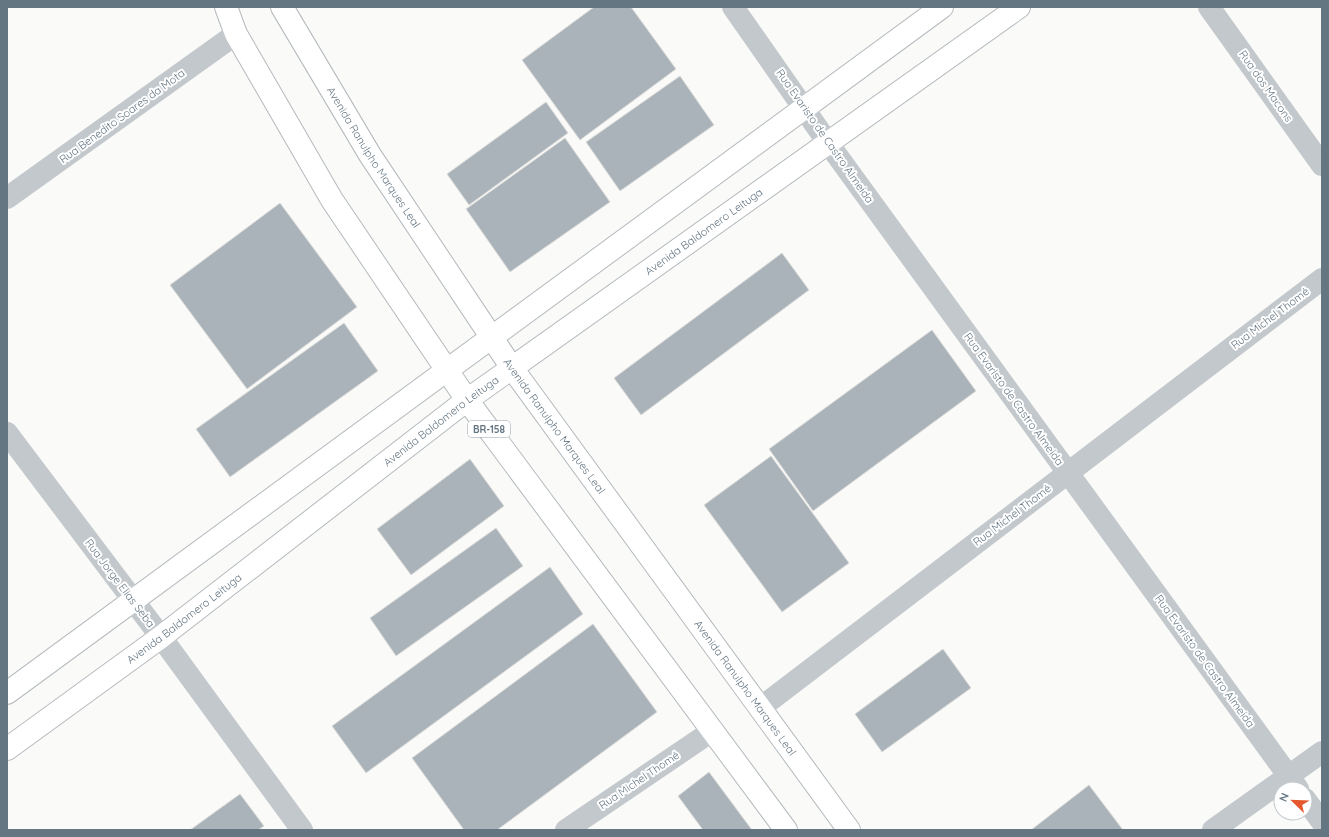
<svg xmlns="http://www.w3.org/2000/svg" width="1329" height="837" viewBox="0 0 1329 837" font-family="Quicksand,sans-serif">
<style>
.building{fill:#aab3b9;stroke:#dcdcda}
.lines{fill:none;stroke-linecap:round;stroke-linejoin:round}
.major-casing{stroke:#b5babe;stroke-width:24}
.highway-casing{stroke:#b4b9bd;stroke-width:24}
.minor{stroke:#c3c8cc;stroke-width:22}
.major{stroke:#fff;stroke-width:22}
.highway{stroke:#fff;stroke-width:22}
.labels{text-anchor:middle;stroke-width:4;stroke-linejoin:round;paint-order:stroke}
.shield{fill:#fff;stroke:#939fa8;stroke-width:1}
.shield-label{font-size:10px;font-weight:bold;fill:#657683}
.street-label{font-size:11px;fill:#657683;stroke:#fff}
</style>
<rect width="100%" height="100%" fill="#fafaf8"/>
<path class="building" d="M594 7H631L676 69 580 140 522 60Z
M680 76 714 125 620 191 586 142Z
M546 102 568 133 469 205 447 174Z
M565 138 610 202 510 272 466 209Z
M280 203 357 307 247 389 170 285Z
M782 253 809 290 641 415 614 378Z
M344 323 378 371 230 477 196 429Z
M932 330 976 391 813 511 769 449Z
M771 456 849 563 782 612 704 505Z
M470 459 504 506 411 575 377 529Z
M496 528 523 566 396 656 370 618Z
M550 567 583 614 366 773 332 726Z
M593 624 657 712 497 830H464L412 758Z
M943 649 971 688 882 752 855 714Z
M709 772 752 830H703L678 796Z
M1089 785 1123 830H1031Z
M240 794 264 826 258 830H190Z"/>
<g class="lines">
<g class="major-casing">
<g id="major">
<path d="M7 693 942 7"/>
<path id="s1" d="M7 749 161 637 467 400 1019 7"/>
</g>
</g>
<g class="highway-casing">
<g id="highway">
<path d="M226 7 236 34 332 200 467 400 786 830"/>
<path id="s2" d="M282 7 370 155 512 368 849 830"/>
</g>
</g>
<path class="minor" d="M733 7 828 143 1298 789
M1209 7 1322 165
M7 198 236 34
M7 433 161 637 302 830
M760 708 1322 279
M1305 799 1322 822
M566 830 712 731
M1213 830 1322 752"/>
<use href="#major" class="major"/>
<use href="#highway" class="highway"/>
</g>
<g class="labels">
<rect class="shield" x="468" y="421" width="42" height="16" rx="3"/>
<g class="shield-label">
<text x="489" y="433">BR-158</text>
</g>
<g class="street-label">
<text transform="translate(1266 86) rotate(55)" y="4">Rua dos Macons</text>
<text transform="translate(122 116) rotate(-36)" y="4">Rua Benedito Soares da Mota</text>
<text transform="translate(825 136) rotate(55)" y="4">Rua Evaristo de Castro Almeida</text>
<text dy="4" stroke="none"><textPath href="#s2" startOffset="176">Avenida Ranulpho Marques Leal</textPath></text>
<text dy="4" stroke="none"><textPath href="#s1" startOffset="868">Avenida Baldomero Leituga</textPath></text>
<text transform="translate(1270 318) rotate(-37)" y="4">Rua Michel Thomé</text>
<text transform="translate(1014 399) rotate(54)" y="4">Rua Evaristo de Castro Almeida</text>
<text dy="4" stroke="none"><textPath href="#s1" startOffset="544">Avenida Baldomero Leituga</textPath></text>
<text dy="4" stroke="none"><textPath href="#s2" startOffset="500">Avenida Ranulpho Marques Leal</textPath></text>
<text transform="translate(1012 515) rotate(-37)" y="4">Rua Michel Thomé</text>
<text transform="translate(120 583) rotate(53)" y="4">Rua Jorge Elias Seba</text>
<text dy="4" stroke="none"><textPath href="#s1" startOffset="220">Avenida Baldomero Leituga</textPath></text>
<text transform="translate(1205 661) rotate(54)" y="4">Rua Evaristo de Castro Almeida</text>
<text dy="4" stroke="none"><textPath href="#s2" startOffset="824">Avenida Ranulpho Marques Leal</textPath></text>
<text transform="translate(639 780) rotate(-34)" y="4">Rua Michel Thomé</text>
</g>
</g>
<rect width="1329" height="837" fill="none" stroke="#657683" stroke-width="16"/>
<g transform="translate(1293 801) rotate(293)"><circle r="19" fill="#ffffff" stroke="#c1c8cd"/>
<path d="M0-3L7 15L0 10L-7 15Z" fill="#e4572e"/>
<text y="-6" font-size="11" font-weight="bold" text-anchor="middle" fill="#657683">N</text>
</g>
</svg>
